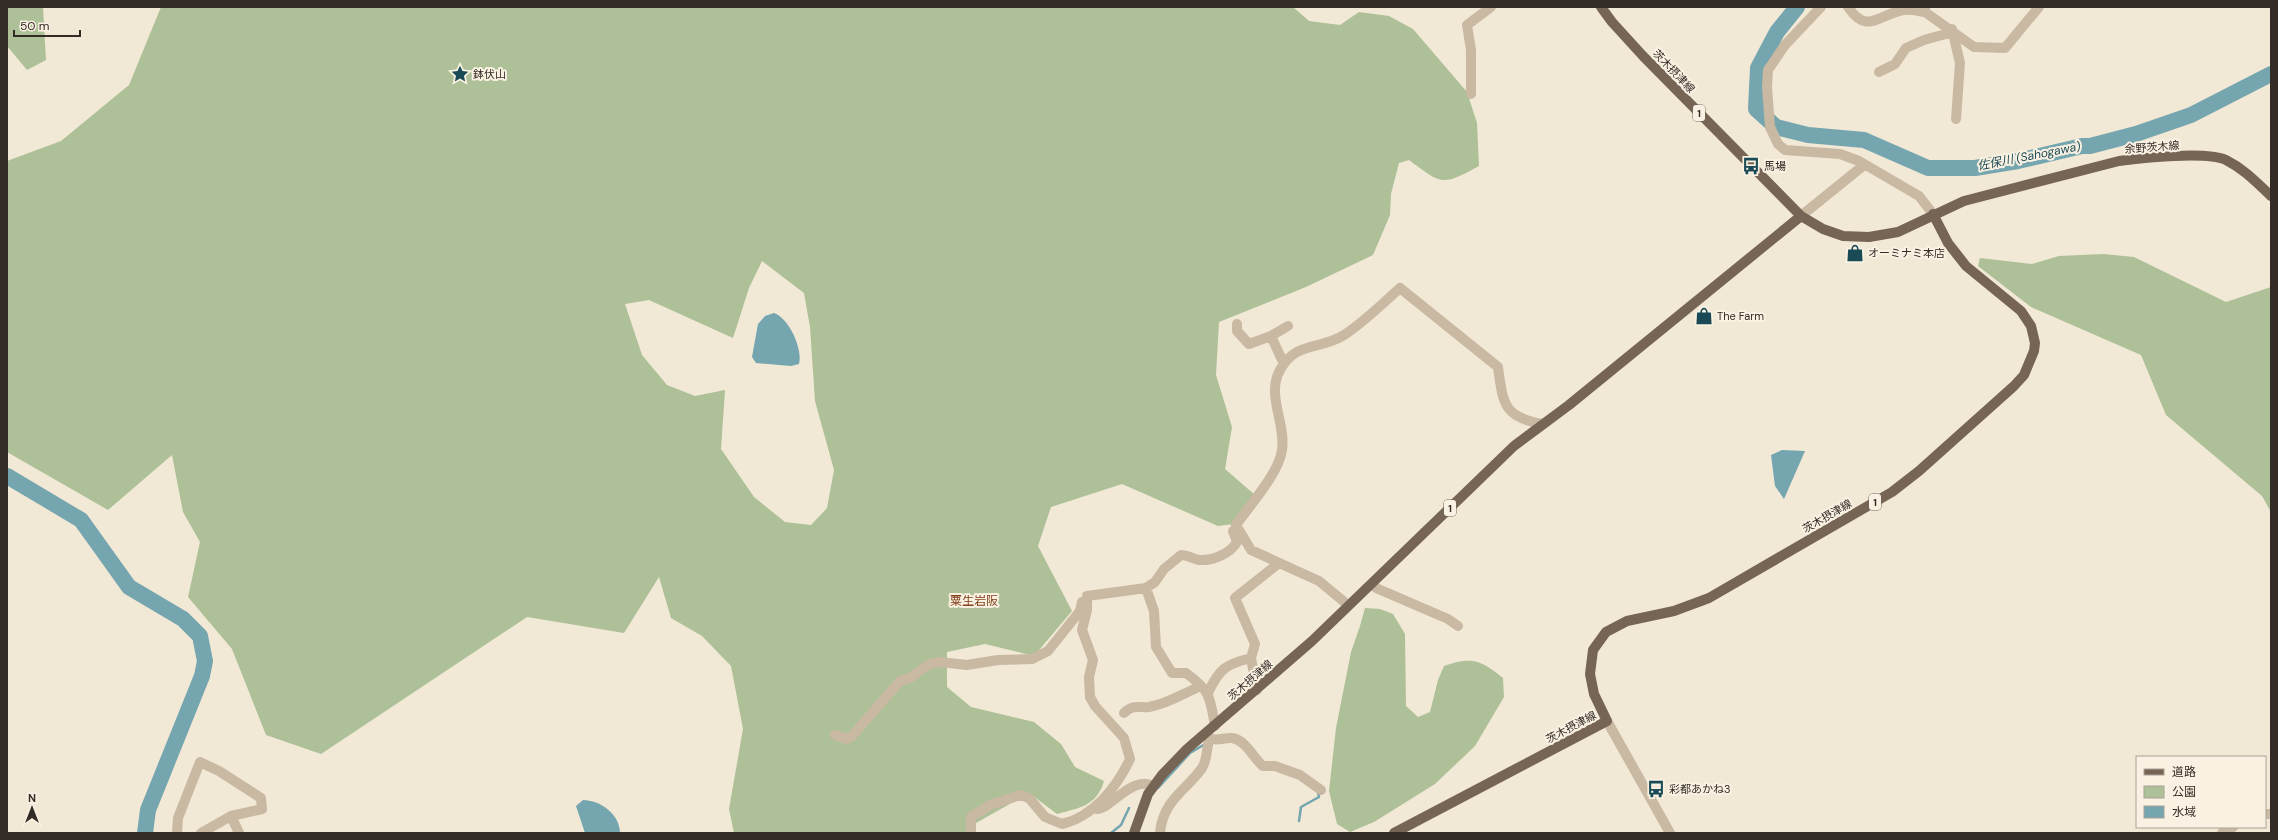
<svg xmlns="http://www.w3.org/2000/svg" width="2278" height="840" viewBox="0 0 2278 840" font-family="'DM Sans','Noto Sans JP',sans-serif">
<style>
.green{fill:#adc097;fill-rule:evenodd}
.water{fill:#75a5ae}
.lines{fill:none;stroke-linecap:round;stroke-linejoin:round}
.stream{stroke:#75a5ae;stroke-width:2.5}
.river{stroke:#75a5ae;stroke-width:16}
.minor{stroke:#c9b9a3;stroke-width:10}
.major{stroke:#766455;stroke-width:10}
.labels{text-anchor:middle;stroke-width:4;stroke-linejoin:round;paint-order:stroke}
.shield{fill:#f9f1e2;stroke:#6e665e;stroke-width:1}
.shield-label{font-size:10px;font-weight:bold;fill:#332b25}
.street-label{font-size:11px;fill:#332b25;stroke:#f9f1e2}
.poi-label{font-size:11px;fill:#332b25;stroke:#f9f1e2;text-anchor:start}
.water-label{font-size:12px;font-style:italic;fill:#1a4a55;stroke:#f9f1e2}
.neighbourhood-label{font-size:12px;fill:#84421d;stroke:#f9f1e2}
</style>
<rect width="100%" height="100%" fill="#f1e8d6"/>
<path class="green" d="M7 7H43L46 60 27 70 7 46Z
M161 7H1293L1309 21 1340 25 1359 12 1389 16 1413 29 1467 92 1477 123 1479 166C1441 187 1442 184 1409 160L1399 163 1391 194 1390 215 1373 255 1306 287 1219 322 1216 375 1232 427 1225 469 1255 495 1234 524 1218 526 1122 484 1051 507 1038 546 1072 611 1034 656 985 644 947 652V687L971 707 1034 722 1061 744 1075 767 1104 781C1097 806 1079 808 1057 814L1029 793 969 827 975 833H734L729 809 743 729 731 666 702 636 671 618 659 577 624 633 527 617 321 754 266 735 232 649 188 597 200 542 183 512 172 455 108 510 7 452V161L61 141 129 85ZM762 261 804 293 810 327 815 401 834 470 827 508 811 525 785 522 754 497 721 449 725 390 695 396 667 385 642 355 625 304 649 300 733 338 749 288Z
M2103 254 2134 257 2226 302 2271 287V512L2262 496 2166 415 2141 355 2031 307 1978 266 1980 258 2032 264 2059 256Z
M1365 608 1380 609 1393 614 1405 634 1406 706 1418 717 1430 712 1438 680 1444 666C1472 656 1481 660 1503 678L1504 697 1475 746 1435 784 1374 822 1350 832 1337 824 1329 791 1336 728 1351 652 1360 626Z"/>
<path class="water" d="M774 313C789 318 803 349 799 364L791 366 756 363 752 357 758 324 765 316Z
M1782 450 1805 451 1784 499 1775 486 1771 455Z
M583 800C600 800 620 814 620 833H585L576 806Z"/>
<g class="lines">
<path class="stream" d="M1158 788 1190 753 1205 744
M1299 821 1301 807 1319 797 1318 792
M1111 833 1121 825 1129 808"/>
<path class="river" d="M1797 7 1777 32 1758 68 1756 109 1776 127 1808 135 1864 140 1928 168H1975L2018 161 2082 146H2090L2136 134 2191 115 2271 74
M7 476 81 520 129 587 183 619 200 636 205 661 202 676 148 810 145 833"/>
<path class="minor" d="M1821 7 1785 45 1768 70 1767 87 1770 127 1778 144 1785 150 1840 154 1859 161 1919 196 1933 214
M1848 7C1867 35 1878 15 1903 10 1910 9 1918 11 1925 12
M1925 7V12L1974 47 2005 48 2039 7
M1952 29 1960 63 1956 119
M1879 72 1895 64 1906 48 1924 40 1953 32
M1471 94V50L1467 25 1491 7
M1801 216 1864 165
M1237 324V331L1249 344 1271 336 1288 326
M1271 336 1284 364
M1373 583 1376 588 1448 619 1458 626
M1146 588 1154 611 1156 647 1172 673H1186C1211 691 1210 698 1215 726
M1348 605 1319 581 1251 550 1236 525C1250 505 1279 473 1282 450 1286 423 1266 395 1280 370 1295 341 1321 350 1344 335 1364 322 1382 304 1400 288L1498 367C1503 403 1503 417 1542 424
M1257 690 1251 658 1255 644 1235 598 1279 563
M1208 693C1219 669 1226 664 1251 658
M1124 713C1133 704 1138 708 1149 707 1168 704 1184 693 1201 686
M1607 721 1670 833
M835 735 846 739 852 736 900 681 910 678 929 664 940 662 967 665 998 660 1032 659 1048 651 1080 611 1082 602
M1210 738C1216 742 1225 737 1232 738 1246 740 1253 758 1263 766H1275L1300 775 1321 790
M1097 809C1112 808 1132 775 1153 786
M2265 814H2271
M231 816 239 833
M177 833 178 818 200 762 219 771 261 798 262 809 231 816 201 833
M971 833V817L990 805 1020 795 1029 798 1045 817 1062 824C1093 817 1117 787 1130 759L1124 738 1095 706 1090 697 1089 677 1093 660 1082 630 1087 610V596L1146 588 1155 582 1164 569 1181 555C1188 555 1192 559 1199 560 1212 561 1230 554 1237 542L1233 531
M1160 833C1163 800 1185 792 1202 768 1208 759 1206 747 1210 738L1207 735
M2222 833 2233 827"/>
<path class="major" d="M1601 7 1612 22 1643 56 1801 216 1823 229 1843 236 1869 237 1898 232 1964 201 2119 161C2142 158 2206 151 2226 160 2244 169 2257 183 2271 196
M1134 833 1148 794 1162 775 1187 749 1312 641 1514 446 1569 405 1801 216
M1394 833 1607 721 1594 694 1590 674 1593 650 1606 632 1627 621 1674 611 1709 598 1892 492 1919 471 2014 386 2024 375 2034 351 2035 343 2031 326 2021 311 1966 266 1948 243 1933 214"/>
</g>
<defs>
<g id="sight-bare" transform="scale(1.38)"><path d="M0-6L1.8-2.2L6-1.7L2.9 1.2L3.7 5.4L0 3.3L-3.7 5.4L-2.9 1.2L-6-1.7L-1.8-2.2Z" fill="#1a4a55" stroke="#f9f1e2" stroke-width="2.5" paint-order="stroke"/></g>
<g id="bus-bare" transform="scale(1.38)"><path d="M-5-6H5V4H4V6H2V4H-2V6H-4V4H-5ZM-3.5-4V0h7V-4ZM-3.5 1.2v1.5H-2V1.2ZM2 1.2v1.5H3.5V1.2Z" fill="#1a4a55" stroke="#f9f1e2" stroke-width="2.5" paint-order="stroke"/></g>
<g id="shop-bare" transform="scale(1.38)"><path d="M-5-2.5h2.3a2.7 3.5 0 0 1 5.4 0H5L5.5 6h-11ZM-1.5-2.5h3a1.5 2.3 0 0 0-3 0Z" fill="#1a4a55" stroke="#f9f1e2" stroke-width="2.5" paint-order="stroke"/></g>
</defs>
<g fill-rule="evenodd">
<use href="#sight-bare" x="460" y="74"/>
<use href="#bus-bare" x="1751" y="166"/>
<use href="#shop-bare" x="1855" y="253"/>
<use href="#shop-bare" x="1704" y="316"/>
<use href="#bus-bare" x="1656" y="789"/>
</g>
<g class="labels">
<g class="shield">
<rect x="1693" y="105" width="12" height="16" rx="3"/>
<rect x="1869" y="494" width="12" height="16" rx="3"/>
<rect x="1444" y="500" width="12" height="16" rx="3"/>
</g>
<g class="shield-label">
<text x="1699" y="117">1</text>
<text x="1875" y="506">1</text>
<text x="1450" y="512">1</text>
</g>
<g class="street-label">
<text transform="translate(1674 71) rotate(46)" y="4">茨木摂津線</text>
<text transform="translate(2152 147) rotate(-4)" y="4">余野茨木線</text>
<text transform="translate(1827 516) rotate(-30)" y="4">茨木摂津線</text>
<text transform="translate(1250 680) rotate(-41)" y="4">茨木摂津線</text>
<text transform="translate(1571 727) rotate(-28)" y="4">茨木摂津線</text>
</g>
<g class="poi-label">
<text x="473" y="78">鉢伏山</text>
<text x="1764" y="170">馬場</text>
<text x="1868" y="257">オーミナミ本店</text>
<text x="1717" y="320">The Farm</text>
<text x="1669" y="793">彩都あかね3</text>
</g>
<g class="water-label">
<text transform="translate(2029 156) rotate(-11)" y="4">佐保川 (Sahogawa)</text>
</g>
<g class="neighbourhood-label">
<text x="974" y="605">粟生岩阪</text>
</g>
</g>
<rect width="2278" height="840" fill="none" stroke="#332b25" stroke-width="16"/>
<rect x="2136" y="756" width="130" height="72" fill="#f9f1e2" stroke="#aaa296"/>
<rect x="2144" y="769" width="20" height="6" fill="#766455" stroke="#aaa296"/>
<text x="2172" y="776" font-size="12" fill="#332b25">道路</text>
<rect x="2144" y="786" width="20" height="12" fill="#adc097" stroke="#aaa296"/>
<text x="2172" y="796" font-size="12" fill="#332b25">公園</text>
<rect x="2144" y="806" width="20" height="12" fill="#75a5ae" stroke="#aaa296"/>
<text x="2172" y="816" font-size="12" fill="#332b25">水域</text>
<g transform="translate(32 808)" stroke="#f9f1e2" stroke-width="3" paint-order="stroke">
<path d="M0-3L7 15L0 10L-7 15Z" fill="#332b25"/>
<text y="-6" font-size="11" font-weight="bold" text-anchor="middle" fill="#332b25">N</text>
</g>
<path d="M14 30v6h66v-6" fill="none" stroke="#332b25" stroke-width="2"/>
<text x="20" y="30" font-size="12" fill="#332b25" stroke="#f9f1e2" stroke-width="3" paint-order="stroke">50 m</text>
</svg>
